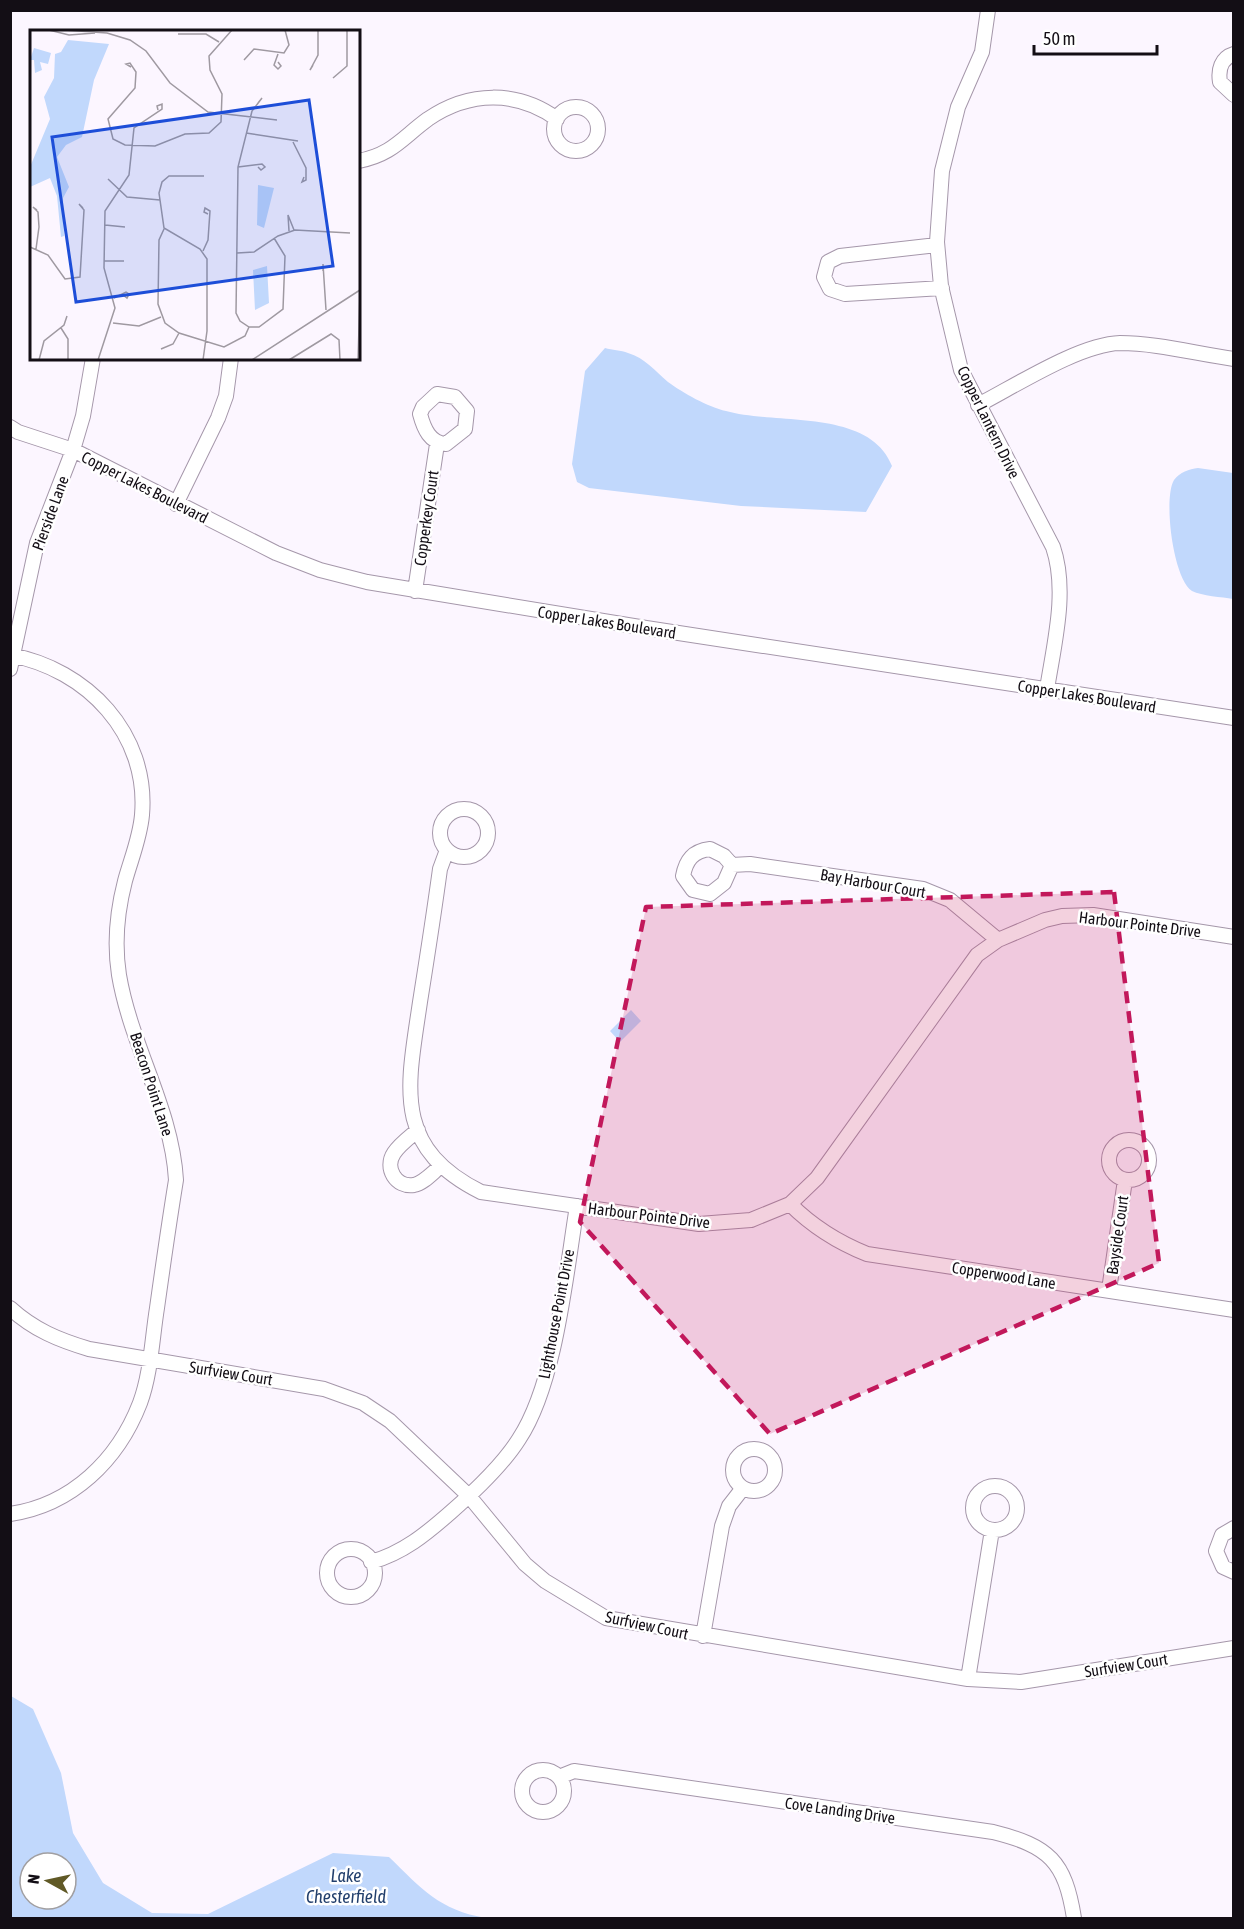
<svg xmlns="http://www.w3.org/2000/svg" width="1244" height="1929" viewBox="0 0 1244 1929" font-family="'Asap Condensed',sans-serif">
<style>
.water{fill:#c1d8fc;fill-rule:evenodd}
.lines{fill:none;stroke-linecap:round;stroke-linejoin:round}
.minor-casing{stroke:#a597aa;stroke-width:16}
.minor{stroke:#fff;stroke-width:14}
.marked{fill:#c2185b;fill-opacity:0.2;stroke:#c2185b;stroke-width:4.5;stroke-dasharray:12 8;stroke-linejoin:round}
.labels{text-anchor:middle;stroke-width:5;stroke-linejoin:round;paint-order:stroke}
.street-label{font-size:16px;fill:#130e15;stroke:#fff}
.water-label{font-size:18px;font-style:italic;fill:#223f6c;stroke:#fff}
.inset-road{fill:none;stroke:#9f99a1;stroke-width:1.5}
.view{fill:#1d4ed8;fill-opacity:0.15;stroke:#1d4ed8;stroke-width:3}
.inset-edge{fill:none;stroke:#130e15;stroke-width:3}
</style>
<rect width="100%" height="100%" fill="#fcf6ff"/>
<path class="water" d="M605 348C612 350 621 350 628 353 645 358 655 371 668 382 683 393 708 407 726 411 774 425 870 408 892 466L866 512 741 506 589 488 577 482 572 464 585 371Z
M1198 468 1233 473V599C1222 597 1202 596 1192 591 1173 579 1163 498 1174 480 1180 472 1189 469 1198 468Z
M631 1010 641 1021 620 1042 610 1031Z
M11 1696 33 1709 61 1773 73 1833 103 1883 152 1913 208 1914 333 1853 389 1857C422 1889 439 1910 486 1918H11ZM30 1863H66V1899H30Z"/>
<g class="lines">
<g class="minor-casing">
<path id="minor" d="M988 10 982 52 958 107 942 171 937 242 941 286 961 370 1053 547C1068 591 1054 644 1047 689
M1234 54C1221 58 1218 70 1220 82L1234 95
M554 129a22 22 0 1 1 44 0a22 22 0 1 1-44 0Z
M358 161C392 155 403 137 428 119 469 91 517 90 557 119
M937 245 840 256 828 262 824 277 830 289 845 294 942 288
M437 394 455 397 467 411 465 429 446 444C430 443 424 429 420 414L423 407Z
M978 405C1015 386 1080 344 1120 343 1157 343 1197 354 1234 359
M10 427 18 432 73 450 276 553 320 570 367 582 646 628 1234 718
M176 504 218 418 226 396 231 358
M415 591 437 444
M10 655C87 669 149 734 142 815 140 838 131 859 125 881 117 912 114 943 119 975 131 1046 172 1109 176 1180 169 1223 163 1265 157 1308 152 1339 151 1373 140 1403 118 1460 72 1505 10 1514
M10 669 37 543 73 450 83 416 93 358
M440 833a24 24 0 1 1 48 0a24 24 0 1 1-48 0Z
M447 850 440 869C434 913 427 958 420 1002 408 1085 391 1147 481 1192L699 1224 751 1220 790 1204 817 1178 977 955 998 940 1045 920 1062 916 1093 915 1234 937
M732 865 724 883 710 894 693 890 683 876C686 860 693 851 710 849L724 856 732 865 750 864 923 889 950 900 998 940
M418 1130C410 1137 400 1144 394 1153 384 1168 396 1188 414 1185 424 1183 433 1172 441 1166
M1109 1160a20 20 0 1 1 40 0a20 20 0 1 1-40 0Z
M790 1204C813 1227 837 1242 867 1254L1234 1310
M1109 1290 1125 1180
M10 1308C34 1330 59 1340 89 1349L324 1389 363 1403 390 1421 469 1496 525 1564 545 1581 606 1618 968 1679 1021 1682 1234 1648
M733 1470a21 21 0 1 1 42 0a21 21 0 1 1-42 0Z
M973 1508a22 22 0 1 1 44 0a22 22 0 1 1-44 0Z
M1234 1528 1222 1535 1216 1551 1223 1567 1234 1572
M327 1573a24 24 0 1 1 48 0a24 24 0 1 1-48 0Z
M371 1562C403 1553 426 1534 451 1512 475 1491 502 1466 519 1439 556 1383 566 1273 577 1206
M703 1636 722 1526 729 1506 743 1488
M968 1679 992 1530
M522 1791a21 21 0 1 1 42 0a21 21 0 1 1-42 0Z
M559 1777 574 1771 993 1832C1049 1846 1065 1861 1074 1918"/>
</g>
<use href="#minor" class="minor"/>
</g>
<path class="marked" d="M1114 892 1159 1263 770 1434 580 1222 646 907Z"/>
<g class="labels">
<g class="street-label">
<text transform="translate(989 422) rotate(64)" y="6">Copper Lantern Drive</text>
<text transform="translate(145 487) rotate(27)" y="6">Copper Lakes Boulevard</text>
<text transform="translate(50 513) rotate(-70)" y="6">Pierside Lane</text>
<text transform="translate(426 518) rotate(-82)" y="6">Copperkey Court</text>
<text transform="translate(607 622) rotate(9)" y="6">Copper Lakes Boulevard</text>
<text transform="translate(1087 696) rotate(9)" y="6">Copper Lakes Boulevard</text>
<text transform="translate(873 883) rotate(10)" y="6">Bay Harbour Court</text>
<text transform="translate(1140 924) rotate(7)" y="6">Harbour Pointe Drive</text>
<text transform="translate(152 1084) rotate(72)" y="6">Beacon Point Lane</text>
<text transform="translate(649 1215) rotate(7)" y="6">Harbour Pointe Drive</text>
<text transform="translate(1117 1235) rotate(-82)" y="6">Bayside Court</text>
<text transform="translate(1004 1275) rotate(9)" y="6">Copperwood Lane</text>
<text transform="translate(556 1314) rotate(-79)" y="6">Lighthouse Point Drive</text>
<text transform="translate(231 1373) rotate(9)" y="6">Surfview Court</text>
<text transform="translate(647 1625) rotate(12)" y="6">Surfview Court</text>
<text transform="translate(1126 1665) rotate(-9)" y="6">Surfview Court</text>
<text transform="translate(840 1810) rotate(8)" y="6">Cove Landing Drive</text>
</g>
<g class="water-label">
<text x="346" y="1882">Lake<tspan x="346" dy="21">Chesterfield</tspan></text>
</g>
</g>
<g transform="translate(30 30)">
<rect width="330" height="330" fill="#fcf6ff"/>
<path d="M38 10 79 14 64 50 52 107 36 115 27 127 39 157 33 168 34 206 31 207 27 166 20 148 0 157V137L20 89 14 67 24 48 25 24 31 22ZM4 18 21 23 18 34 10 32 12 40 5 43 4 30H0ZM228 155 244 158 234 198 227 195ZM237 236 239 273 225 280 223 240Z" fill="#c1d8fc"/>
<path class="inset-road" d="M19 0 39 5 65 3M34 0 77 3 100 10 116 21 140 53 178 82 247 90M148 4H176L189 12M214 30 224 19 254 23 259 15 255 0M248 32 251 36 248 39 244 35 248 24M283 35 280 40 288 25V0M101 37 96 34 100 33 106 42 105 58 78 89 83 109 95 115 125 116 155 104 179 103 191 92 192 64 180 40 179 26 202 0M303 48 317 36V0M228 73 232 68 222 81 208 137 206 283 210 291 219 297H229L253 279 255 226 244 208M216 103 268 111M263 112 276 138V150L272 152 274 147M208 137 232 134 235 137 231 140 228 137M78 149 97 167 130 170M75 195 95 197M134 199 129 210 128 274 135 293 149 303 194 317 215 306 219 297M259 201 258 185 264 200M0 217 18 225 35 249 50 247 54 180 49 174 53 178M6 219 9 197 8 182 3 177 7 180M173 221 178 210 180 181 175 178 174 182 178 184M207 223 224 222 248 206 265 200 320 203M74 231H94M293 241V234L296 280M84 268 96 262 99 264 97 268 93 265M83 293 109 296 131 287M31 298 38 309V330M131 319 143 314 149 303M9 330 14 311 34 295 37 286M68 330 85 278 74 238 75 181 99 145 104 98 132 79V74L127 76 128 80M173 330 177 301V229L170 219 134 198 129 163 132 152 139 146H174M222 330 330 260M259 330 301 304 309 310 310 330M328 330 330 263"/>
<path class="view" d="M279 70 303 236 46 272 22 107Z"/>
<rect width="330" height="330" class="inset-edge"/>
</g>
<rect width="1244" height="1929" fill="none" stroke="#130e15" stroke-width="24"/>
<g transform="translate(48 1881) rotate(278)"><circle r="28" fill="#ffffff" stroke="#a19fa1" stroke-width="1.5"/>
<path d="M0-4.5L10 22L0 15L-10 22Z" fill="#605926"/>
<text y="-9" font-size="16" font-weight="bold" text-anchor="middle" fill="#130e15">N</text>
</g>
<path d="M1034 45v9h123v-9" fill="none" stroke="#130e15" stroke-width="3"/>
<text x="1043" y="45" font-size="18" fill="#130e15" stroke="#ffffff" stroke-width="4.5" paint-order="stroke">50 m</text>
</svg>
